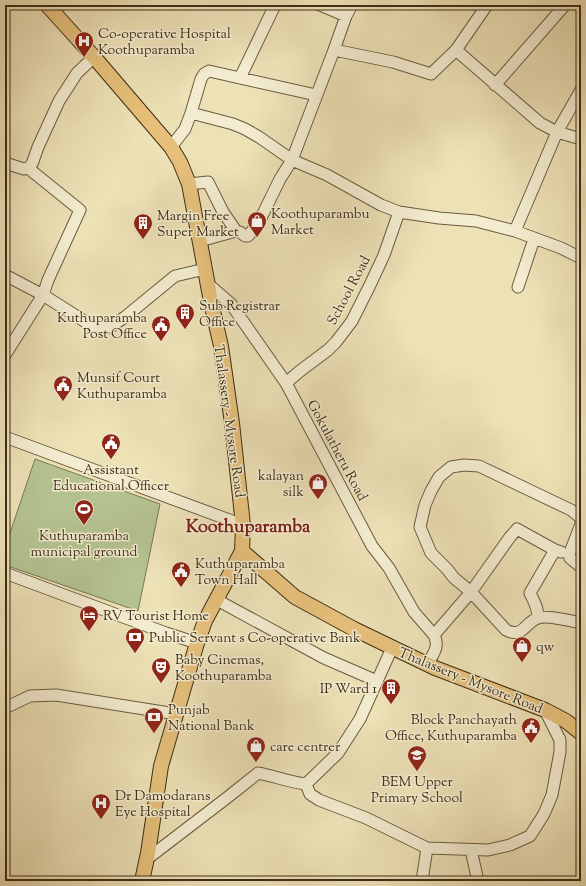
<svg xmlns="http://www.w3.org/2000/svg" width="586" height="886" viewBox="0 0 586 886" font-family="'Sorts Mill Goudy',serif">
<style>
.green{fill:#b5c391;stroke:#7a7854}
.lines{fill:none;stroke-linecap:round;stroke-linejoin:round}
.minor-casing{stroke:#6a5b3f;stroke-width:13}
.major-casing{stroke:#3f2e17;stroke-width:16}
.minor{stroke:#f3ecd0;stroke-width:11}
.major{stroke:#e6c07b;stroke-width:14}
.labels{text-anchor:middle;stroke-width:3;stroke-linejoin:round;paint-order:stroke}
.poi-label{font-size:14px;fill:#3f2e17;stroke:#f3ecd0;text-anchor:start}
.street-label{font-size:14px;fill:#3f2e17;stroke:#f3ecd0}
.district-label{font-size:18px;font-weight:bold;fill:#7a1f14;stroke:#f3ecd0}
</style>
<rect width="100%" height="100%" fill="#ede1b6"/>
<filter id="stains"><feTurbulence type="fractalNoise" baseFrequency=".005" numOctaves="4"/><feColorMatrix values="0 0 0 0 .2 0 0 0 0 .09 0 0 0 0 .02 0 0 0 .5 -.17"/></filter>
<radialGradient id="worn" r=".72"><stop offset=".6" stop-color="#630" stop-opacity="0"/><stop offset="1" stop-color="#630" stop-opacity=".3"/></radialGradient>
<path class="green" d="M35 459 160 504 138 611 5 565V548Z"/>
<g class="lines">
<g class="minor-casing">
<path id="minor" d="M320 5 346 16
M334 50 346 16 352 5
M456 50 540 123 557 132 581 139
M240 78 275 5
M495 85 565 5
M191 113 201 79 204 74 209 71 316 95
M171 147 185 129 191 113 233 124 245 129 259 137 292 160 327 175 381 205 399 212 439 218 476 221 515 231 561 248 581 258
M5 163 24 169 28 168 32 164 38 147 59 101 77 73 94 57
M189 184 208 182 223 212 236 231
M515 231 557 132 581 90
M200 241 236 231 240 232 245 236H248L259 222 280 179 292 160 334 50 393 62 431 74 456 50 487 5
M5 275 43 295 48 280 80 210 28 168
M208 284 231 304 286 383 372 546 389 568 414 612 434 635
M518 287 534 239
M5 355 43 295 92 326 110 327 125 317 175 276 205 269
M286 383 300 371 328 350 336 342 352 321 370 285 384 255 399 212
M5 437 243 525
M555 550 517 529 510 537 471 592 454 578 447 569 431 553 420 527 425 505 431 491 439 477 451 467 464 465 479 466 571 510 581 518V524L569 555 570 558 581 567
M5 573 166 633 197 643
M217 600 324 658 377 681
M538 618C538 607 534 602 530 593L555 550 561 552
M427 665C433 654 440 647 434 635L471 592 506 630C523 639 525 622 538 618 545 615 572 621 581 623
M5 708 30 696 56 695 176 714
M306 784 310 794 319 800 366 818 427 848 488 850 510 845 530 836 544 814 552 795 560 752V740L545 710
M471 850 478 881
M147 859 228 797 258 773C274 776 289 782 306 784L338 753 360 719 392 648
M422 881 427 848"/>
</g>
<g class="major-casing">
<path id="major" d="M47 5 94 57 171 147 180 162 189 184 212 307 221 346 232 423 243 525 242 551 295 597 354 629 435 668 545 710 566 721 581 733
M142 881 148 853 161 766 197 643 205 621 242 551"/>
</g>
<use href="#minor" class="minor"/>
<use href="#major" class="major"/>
</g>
<defs>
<g id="hospital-pin" transform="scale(1)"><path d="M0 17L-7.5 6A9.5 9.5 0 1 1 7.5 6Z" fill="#8f2418" stroke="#f3ecd0"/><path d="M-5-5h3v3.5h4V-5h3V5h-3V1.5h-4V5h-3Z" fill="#fff"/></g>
<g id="shop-pin" transform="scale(1)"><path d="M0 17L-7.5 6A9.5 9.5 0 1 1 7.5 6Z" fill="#8f2418" stroke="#f3ecd0"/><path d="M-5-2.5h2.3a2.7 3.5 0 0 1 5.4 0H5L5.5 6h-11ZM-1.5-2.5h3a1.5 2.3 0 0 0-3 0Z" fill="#fff"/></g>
<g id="building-pin" transform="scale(1)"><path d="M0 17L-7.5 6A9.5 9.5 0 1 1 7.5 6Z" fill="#8f2418" stroke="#f3ecd0"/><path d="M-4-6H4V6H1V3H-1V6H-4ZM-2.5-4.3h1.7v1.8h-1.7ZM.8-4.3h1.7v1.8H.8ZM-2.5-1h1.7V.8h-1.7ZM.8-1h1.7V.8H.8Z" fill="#fff"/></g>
<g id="civic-pin" transform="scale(1)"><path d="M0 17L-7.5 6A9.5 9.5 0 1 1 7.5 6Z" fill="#8f2418" stroke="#f3ecd0"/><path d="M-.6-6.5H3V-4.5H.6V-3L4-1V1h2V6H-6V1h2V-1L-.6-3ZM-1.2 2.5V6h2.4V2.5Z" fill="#fff"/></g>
<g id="stadium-pin" transform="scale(1)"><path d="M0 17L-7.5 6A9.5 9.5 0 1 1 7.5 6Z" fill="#8f2418" stroke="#f3ecd0"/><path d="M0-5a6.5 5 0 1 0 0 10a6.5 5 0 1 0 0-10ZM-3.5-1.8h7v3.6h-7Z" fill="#fff"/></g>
<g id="hotel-pin" transform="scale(1)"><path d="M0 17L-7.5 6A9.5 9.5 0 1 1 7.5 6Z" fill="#8f2418" stroke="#f3ecd0"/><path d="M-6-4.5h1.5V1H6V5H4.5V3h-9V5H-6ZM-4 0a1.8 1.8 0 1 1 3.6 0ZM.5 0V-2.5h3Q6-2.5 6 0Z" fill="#fff"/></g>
<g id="bank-pin" transform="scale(1)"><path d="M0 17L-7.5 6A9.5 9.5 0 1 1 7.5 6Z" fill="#8f2418" stroke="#f3ecd0"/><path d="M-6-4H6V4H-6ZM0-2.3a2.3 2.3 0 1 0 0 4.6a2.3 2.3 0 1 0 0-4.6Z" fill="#fff"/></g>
<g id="theatre-pin" transform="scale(1)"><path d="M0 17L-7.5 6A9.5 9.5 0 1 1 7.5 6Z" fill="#8f2418" stroke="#f3ecd0"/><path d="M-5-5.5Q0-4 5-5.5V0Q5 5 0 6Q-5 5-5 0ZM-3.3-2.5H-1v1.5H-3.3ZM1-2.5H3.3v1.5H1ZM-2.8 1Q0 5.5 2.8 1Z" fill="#fff"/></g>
<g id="school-pin" transform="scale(1)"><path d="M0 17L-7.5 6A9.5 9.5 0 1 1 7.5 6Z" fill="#8f2418" stroke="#f3ecd0"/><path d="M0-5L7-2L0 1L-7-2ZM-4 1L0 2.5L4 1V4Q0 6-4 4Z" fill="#fff"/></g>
</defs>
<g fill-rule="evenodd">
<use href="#hospital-pin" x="84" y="41"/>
<use href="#shop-pin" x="257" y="221"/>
<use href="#building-pin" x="143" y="223"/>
<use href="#building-pin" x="185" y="313"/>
<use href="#civic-pin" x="161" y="325"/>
<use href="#civic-pin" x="63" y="385"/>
<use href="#civic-pin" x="111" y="443"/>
<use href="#shop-pin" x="318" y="483"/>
<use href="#stadium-pin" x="84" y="509"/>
<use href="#civic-pin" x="181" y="571"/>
<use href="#hotel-pin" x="89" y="615"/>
<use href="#bank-pin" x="135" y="637"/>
<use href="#shop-pin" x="522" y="646"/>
<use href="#theatre-pin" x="161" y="667"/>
<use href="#building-pin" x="391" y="688"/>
<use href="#bank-pin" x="154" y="717"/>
<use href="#civic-pin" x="531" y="727"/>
<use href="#shop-pin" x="256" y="746"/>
<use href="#school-pin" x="417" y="755"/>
<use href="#hospital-pin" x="101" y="803"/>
</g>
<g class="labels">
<g class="poi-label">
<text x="98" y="38">Co-operative Hospital<tspan x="98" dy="16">Koothuparamba</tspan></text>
<text x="271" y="218">Koothuparambu<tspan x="271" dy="16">Market</tspan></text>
<text x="157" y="220">Margin Free<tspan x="157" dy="16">Super Market</tspan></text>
<text x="199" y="310">Sub Registrar<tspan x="199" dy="16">Office</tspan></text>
<text x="147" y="322" text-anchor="end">Kuthuparamba<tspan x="147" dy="16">Post Office</tspan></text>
<text x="77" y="382">Munsif Court<tspan x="77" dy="16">Kuthuparamba</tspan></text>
<text x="111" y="474" text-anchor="middle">Assistant<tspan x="111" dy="16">Educational Officer</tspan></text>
<text x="304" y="480" text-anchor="end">kalayan<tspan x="304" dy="16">silk</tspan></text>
<text x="84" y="540" text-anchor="middle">Kuthuparamba<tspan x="84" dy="16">municipal ground</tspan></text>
<text x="195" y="568">Kuthuparamba<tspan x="195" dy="16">Town Hall</tspan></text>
<text x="103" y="620">RV Tourist Home</text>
<text x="149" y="642">Public Servant s Co-operative Bank</text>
<text x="536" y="651">qw</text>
<text x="175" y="664">Baby Cinemas,<tspan x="175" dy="16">Koothuparamba</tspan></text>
<text x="377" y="693" text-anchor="end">IP Ward 1</text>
<text x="168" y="714">Punjab<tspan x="168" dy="16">National Bank</tspan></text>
<text x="517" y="724" text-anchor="end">Block Panchayath<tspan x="517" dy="16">Office, Kuthuparamba</tspan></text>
<text x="270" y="751">care centrer</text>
<text x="417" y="786" text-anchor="middle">BEM Upper<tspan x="417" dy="16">Primary School</tspan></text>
<text x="115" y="800">Dr Damodarans<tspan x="115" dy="16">Eye Hospital</tspan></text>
</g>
<g class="street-label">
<text transform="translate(348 290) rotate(-62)" y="5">School Road</text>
<text transform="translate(230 421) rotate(82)" y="5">Thalassery - Mysore Road</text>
<text transform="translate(338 450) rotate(62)" y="5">Gokulatheru Road</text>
<text transform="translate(471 680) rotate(22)" y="5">Thalassery - Mysore Road</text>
</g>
<g class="district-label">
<text x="248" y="532">Koothuparamba</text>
</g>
</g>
<rect width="586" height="886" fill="none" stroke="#ede1b6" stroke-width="20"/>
<rect x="6" y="6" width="574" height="874" fill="none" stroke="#3f2e17" stroke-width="2"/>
<rect x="10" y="10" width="566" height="866" fill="none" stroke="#3f2e17"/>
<rect width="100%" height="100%" filter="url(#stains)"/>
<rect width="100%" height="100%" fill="url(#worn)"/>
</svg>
